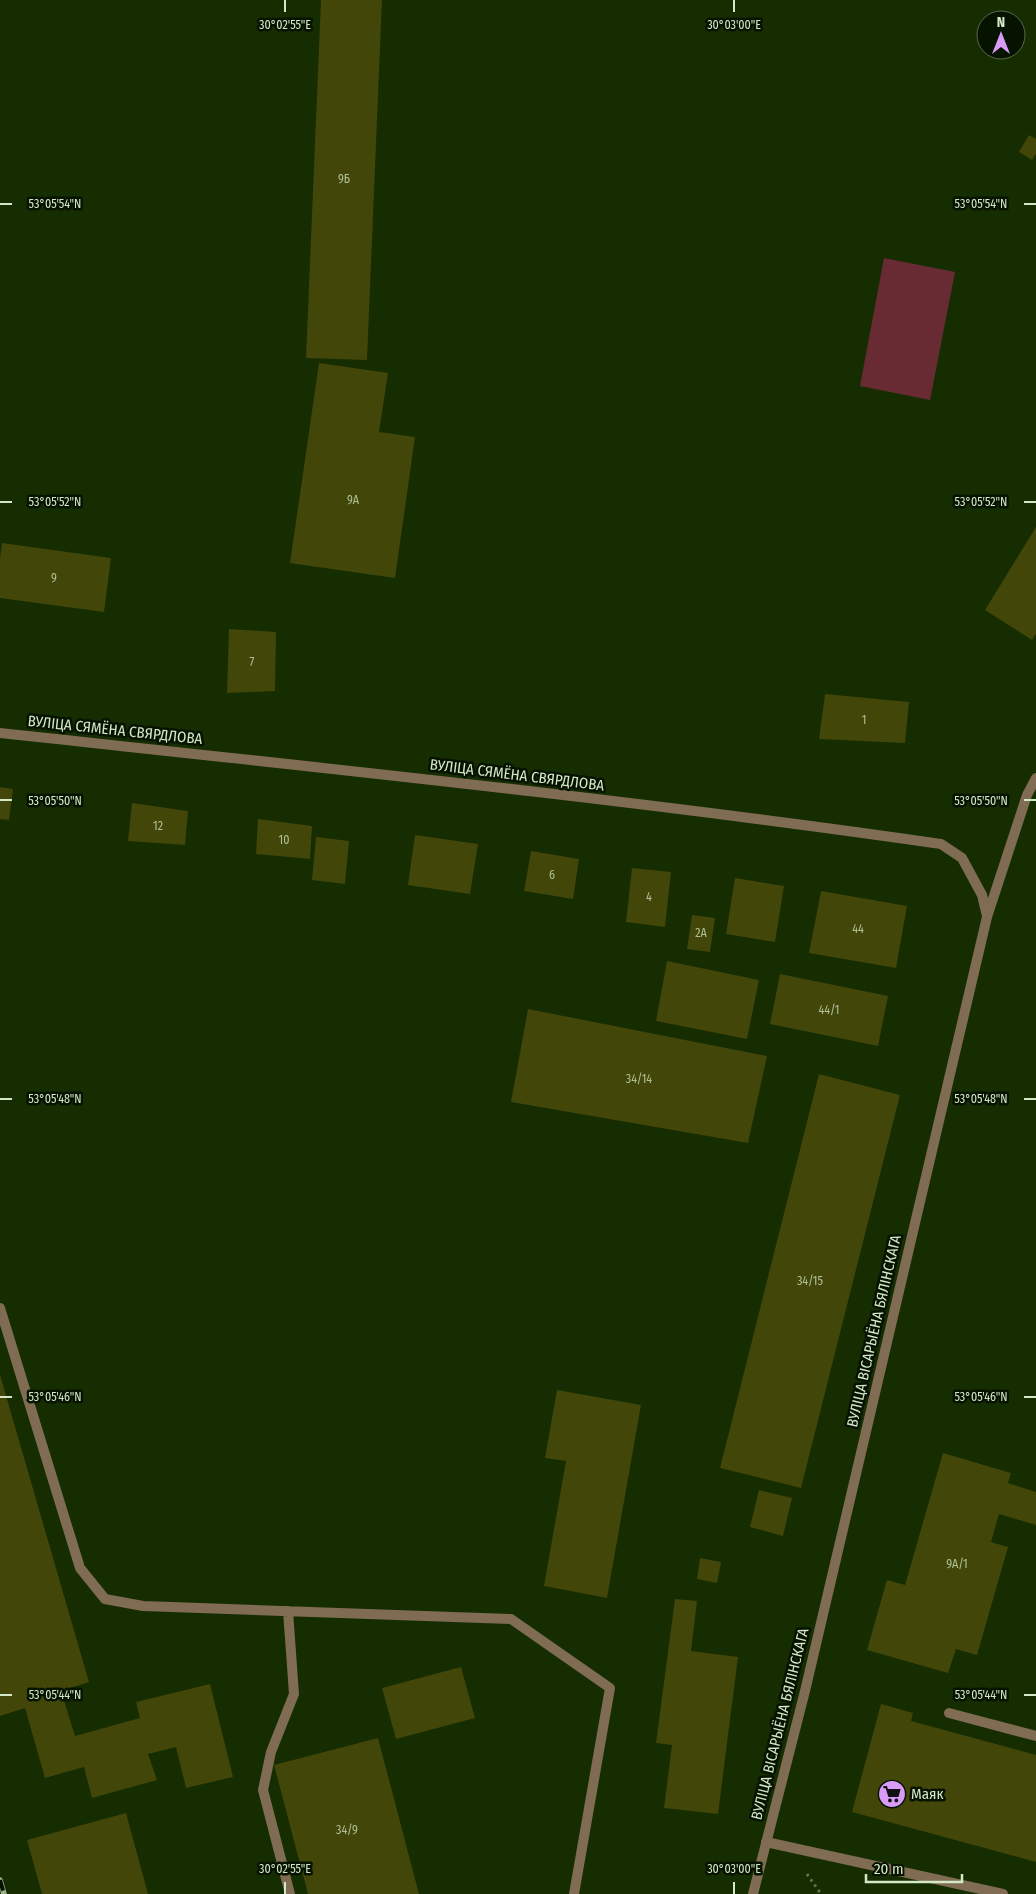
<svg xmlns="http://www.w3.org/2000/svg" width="1036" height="1894" viewBox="0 0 1036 1894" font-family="'Fira Sans Condensed',sans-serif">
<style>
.green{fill:#682b34}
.building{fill:#424608}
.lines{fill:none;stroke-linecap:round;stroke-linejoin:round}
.path{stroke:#5f764d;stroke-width:3;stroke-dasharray:2.5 4;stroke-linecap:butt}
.service{stroke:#7f6c52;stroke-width:10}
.minor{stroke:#7f6c52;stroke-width:10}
.rail-casing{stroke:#9ab08b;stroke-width:5.5}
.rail{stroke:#061300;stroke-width:4;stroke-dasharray:11;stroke-linecap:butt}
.ticks{fill:none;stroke:#d3e8c7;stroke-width:2}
.labels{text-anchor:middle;stroke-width:5;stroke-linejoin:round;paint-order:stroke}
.number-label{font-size:12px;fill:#afc097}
.street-label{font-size:15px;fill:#d3e8c7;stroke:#061300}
.poi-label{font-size:15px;fill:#d3e8c7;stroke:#061300;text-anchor:start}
.ticks-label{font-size:12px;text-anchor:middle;fill:#d3e8c7;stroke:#061300;stroke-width:5;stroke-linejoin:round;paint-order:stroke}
</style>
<rect width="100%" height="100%" fill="#152d00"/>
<path class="green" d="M884 258 955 272 930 400 860 386Z"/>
<path class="building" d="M321 0H382L367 360 306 358Z
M1029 135 1036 139V154L1032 160 1019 152Z
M319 363 388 373 379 432 415 437 395 578 290 563Z
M1036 527V634L1032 640 985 610Z
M2 543 111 558 104 612 0 598V558Z
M229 629 276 632 275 691 227 693Z
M825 694 909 702 905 743 819 739Z
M0 787 13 789 9 820 0 819Z
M132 803 188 811 185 845 128 841Z
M258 819 312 826 310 859 256 854Z
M415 835 478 844 470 894 408 885Z
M316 837 349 841 345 884 312 880Z
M531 851 579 859 573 899 524 891Z
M632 868 671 872 665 927 626 922Z
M735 878 784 886 775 942 726 934Z
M821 891 907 906 896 968 809 953Z
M692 915 715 918 710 952 687 949Z
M667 961 759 980 747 1039 656 1021Z
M780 974 888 996 878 1046 770 1024Z
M528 1009 767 1056 748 1143 511 1102Z
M819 1074 900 1095 801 1488 720 1468Z
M0 1375 89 1682 61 1691 75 1736 140 1718 136 1702 210 1684 233 1777 186 1788 176 1747 148 1754 157 1780 92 1798 84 1767 45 1778 25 1708 0 1716Z
M557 1390 641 1405 607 1598 544 1586 566 1461 545 1458Z
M943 1453 1011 1473 1008 1483 1036 1492V1525L999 1514 991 1542 1008 1547 977 1655 956 1649 948 1673 867 1650 887 1580 905 1585Z
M759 1490 792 1498 783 1536 750 1527Z
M700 1558 721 1562 717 1583 697 1579Z
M675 1599 697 1601 691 1651 738 1657 718 1814 664 1808 672 1745 656 1743Z
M461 1667 475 1718 396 1739 382 1688Z
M881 1704 913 1713 911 1721 1036 1755V1862L852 1812Z
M378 1738 419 1894H308L274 1765Z
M126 1813 148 1894H42L27 1840Z"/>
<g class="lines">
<path class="path" d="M807 1874 821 1894"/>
<path class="service" d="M0 1308 80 1568 105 1599 143 1606 511 1619 610 1688 574 1894
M288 1611 294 1694 271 1752 263 1790 290 1894
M949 1713 1036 1736
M766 1842 1003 1894"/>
<path class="minor" d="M0 733C314 767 628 799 941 844L962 858 982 895 987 916
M753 1894 805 1691 987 917 1027 795 1036 778"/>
<g class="rail-casing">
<path id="rail" d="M0 1880 4 1894"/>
</g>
<use href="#rail" class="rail"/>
</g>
<path class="ticks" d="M285 0V12M734 0V12M0 204H12M1024 204H1036M0 502H12M1024 502H1036M0 800H12M1024 800H1036M0 1099H12M1024 1099H1036M0 1397H12M1024 1397H1036M0 1695H12M1024 1695H1036M285 1882V1894M734 1882V1894"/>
<defs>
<g id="supermarket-disc" transform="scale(1.4375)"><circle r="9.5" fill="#d89bf8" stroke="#061300"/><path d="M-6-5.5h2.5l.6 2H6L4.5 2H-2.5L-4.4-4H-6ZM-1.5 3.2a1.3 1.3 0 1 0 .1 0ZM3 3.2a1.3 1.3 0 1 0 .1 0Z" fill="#111"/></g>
</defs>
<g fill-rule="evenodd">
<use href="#supermarket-disc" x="892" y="1794"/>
</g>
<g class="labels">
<g class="number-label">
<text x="344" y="183">9Б</text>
<text x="353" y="504">9А</text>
<text x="54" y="582">9</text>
<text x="252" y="666">7</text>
<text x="864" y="724">1</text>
<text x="158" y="830">12</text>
<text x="284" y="844">10</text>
<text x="552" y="879">6</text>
<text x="649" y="901">4</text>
<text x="858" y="933">44</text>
<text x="701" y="937">2А</text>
<text x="829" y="1014">44/1</text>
<text x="639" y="1083">34/14</text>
<text x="810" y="1285">34/15</text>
<text x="957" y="1568">9А/1</text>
<text x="347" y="1834">34/9</text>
</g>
<g class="street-label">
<text transform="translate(115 730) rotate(6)" y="5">ВУЛІЦА СЯМЁНА СВЯРДЛОВА</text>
<text transform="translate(517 775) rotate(7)" y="5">ВУЛІЦА СЯМЁНА СВЯРДЛОВА</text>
<text transform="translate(874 1331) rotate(-77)" y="5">ВУЛІЦА ВІСАРЫЁНА БЯЛІНСКАГА</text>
<text transform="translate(780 1724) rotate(-76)" y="5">ВУЛІЦА ВІСАРЫЁНА БЯЛІНСКАГА</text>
</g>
<g class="poi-label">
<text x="911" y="1799">Маяк</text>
</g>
</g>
<g class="ticks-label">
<text x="285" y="29">30°02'55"E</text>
<text x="734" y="29">30°03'00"E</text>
<text x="55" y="208">53°05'54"N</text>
<text x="981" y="208">53°05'54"N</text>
<text x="55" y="506">53°05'52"N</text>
<text x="981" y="506">53°05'52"N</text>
<text x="55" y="805">53°05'50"N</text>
<text x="981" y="805">53°05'50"N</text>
<text x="55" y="1103">53°05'48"N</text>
<text x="981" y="1103">53°05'48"N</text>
<text x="55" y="1401">53°05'46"N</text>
<text x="981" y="1401">53°05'46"N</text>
<text x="55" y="1699">53°05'44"N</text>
<text x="981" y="1699">53°05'44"N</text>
<text x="285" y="1873">30°02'55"E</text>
<text x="734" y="1873">30°03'00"E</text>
</g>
<g transform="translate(1001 35)"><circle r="24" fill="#061300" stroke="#586850"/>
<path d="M0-4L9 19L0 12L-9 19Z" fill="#d89bf8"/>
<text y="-8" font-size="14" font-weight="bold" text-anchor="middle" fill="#d3e8c7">N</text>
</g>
<path d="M866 1874v8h96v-8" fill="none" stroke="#d3e8c7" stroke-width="2.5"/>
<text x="874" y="1874" font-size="15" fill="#d3e8c7" stroke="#061300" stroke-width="4" paint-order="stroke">20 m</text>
</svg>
